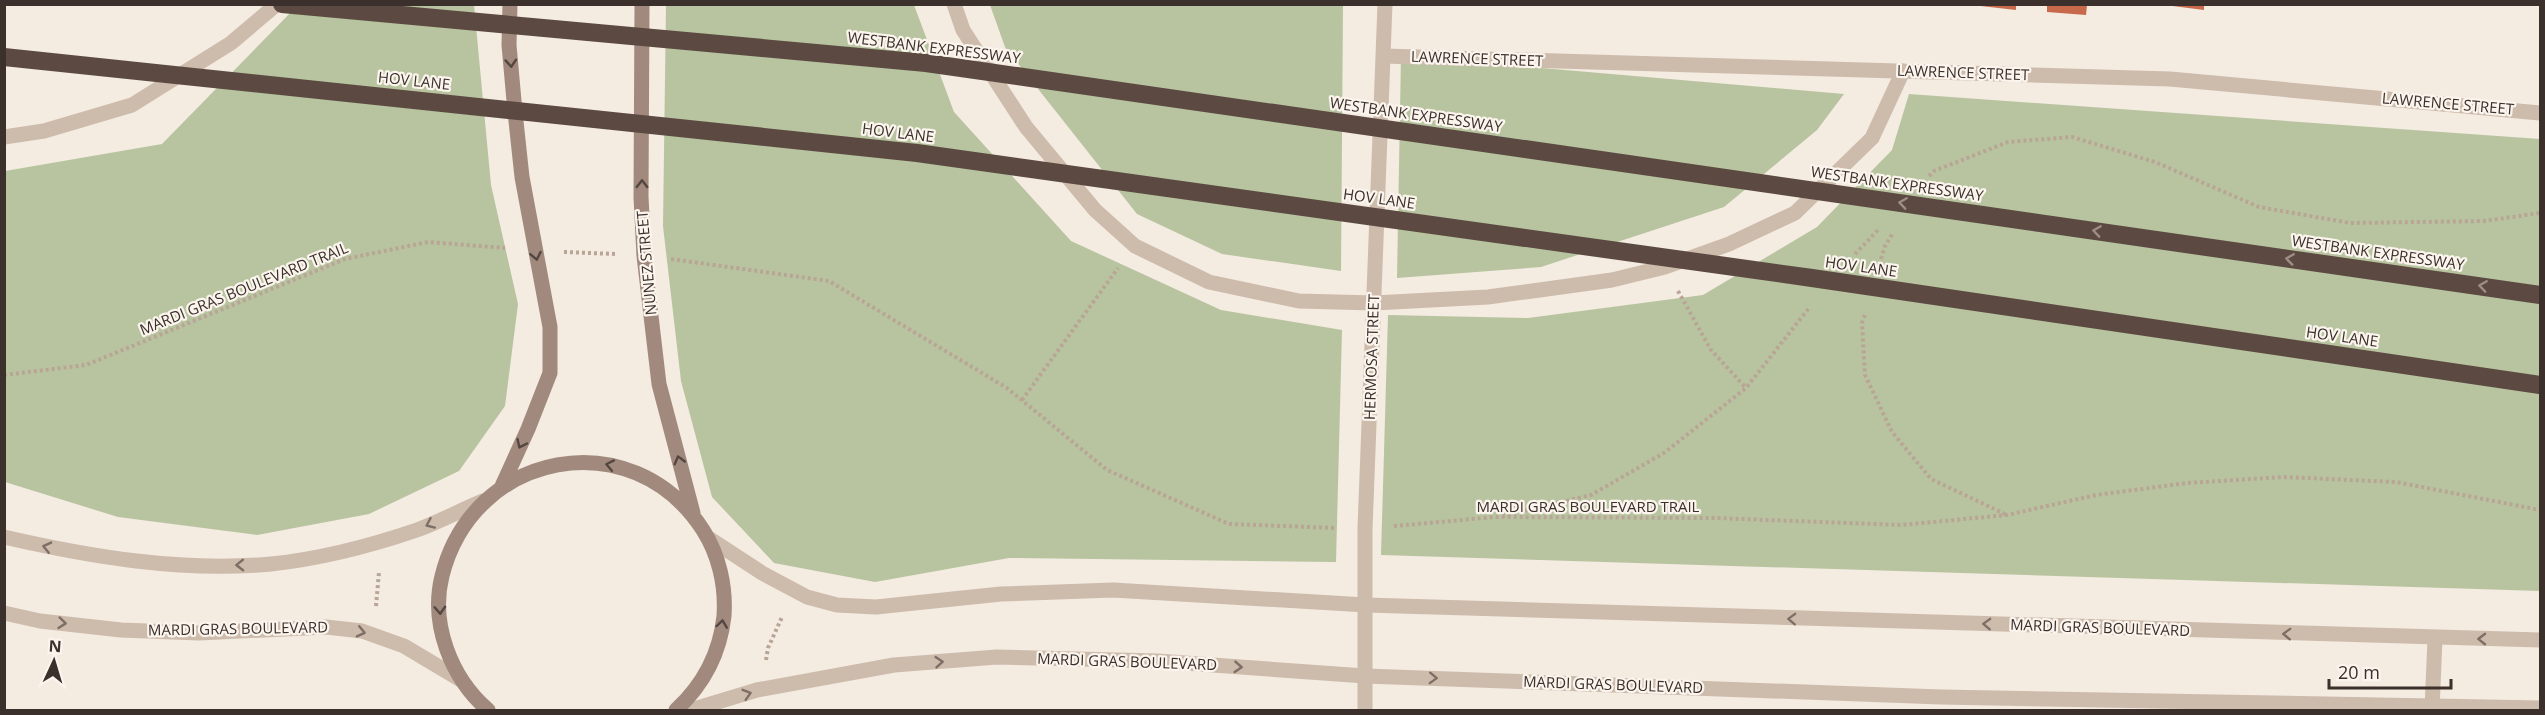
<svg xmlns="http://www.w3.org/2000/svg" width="2545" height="715" viewBox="0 0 2545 715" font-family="'Open Sans',sans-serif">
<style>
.green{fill:#b8c4a0}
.building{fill:#c8694b}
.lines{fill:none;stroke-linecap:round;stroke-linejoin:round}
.path{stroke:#b9a596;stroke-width:4;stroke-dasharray:3 3;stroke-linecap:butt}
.service{stroke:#cdbbac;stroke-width:15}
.minor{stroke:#cdbbac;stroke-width:15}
.tertiary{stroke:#cdbbac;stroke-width:15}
.secondary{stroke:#a18a7d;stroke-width:15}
.motorway-bridge{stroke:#5c4a42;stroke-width:18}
.oneway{stroke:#544640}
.oneway2{stroke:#9c8e87}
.oneway3{stroke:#7d6f65}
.labels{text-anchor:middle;stroke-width:4.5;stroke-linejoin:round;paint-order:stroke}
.street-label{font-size:15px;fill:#3b302b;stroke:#fbf5ee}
</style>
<rect width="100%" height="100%" fill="#f4ebe1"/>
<path class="green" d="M298 5H474L491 185 518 304 505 406 459 471 369 514 257 535 118 517 5 482V171L162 144Z
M666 5H914L954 112 1071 241 1221 310 1342 330 1336 562 1009 558 875 582 774 563 712 497 681 381 663 226Z
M990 5H1343L1341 271 1222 254 1137 214 1005 47Z
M1401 56 1844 94 1817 130 1724 207 1541 267 1397 278Z
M1909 94 2540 139V591L1381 555 1388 315 1528 318 1703 295 1817 227 1892 150Z"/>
<path class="building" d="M1963 4H2016V10Z
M2157 4H2204V10Z
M2047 5H2087L2086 15 2047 12Z"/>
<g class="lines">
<path class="path" d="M1929 176 1934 171 2008 142 2072 137 2155 162 2259 207 2350 223 2484 221 2540 213
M564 252 616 254
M1855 254 1879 229
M671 259 829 281 1007 388 1107 470 1229 524 1336 528
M1881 259 1885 246 1893 233
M1678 291 1711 350 1746 388
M1865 315 1862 323 1865 375 1892 432 1931 479 2007 515
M4 375 86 365 345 259 428 242 505 248
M1022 400 1118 268
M1502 516 1591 495 1664 453 1746 388 1809 308
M1394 526 1495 517 1715 518 1901 525 2007 515 2096 495 2187 483 2283 477 2396 482 2540 510
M376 606 379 572
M766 660 768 648 782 617"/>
<path class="service" d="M954 4 963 30 1026 127 1095 210 1135 246 1209 282 1299 301 1374 303 1488 297 1612 280 1665 267 1729 244 1795 213 1872 138 1903 71
M4 137 44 131 132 105 231 43 277 4"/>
<path class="minor" d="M1384 56 2170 79 2540 113
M1365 710V529L1385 4
M2432 710 2435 638"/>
<path class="tertiary" d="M4 537C91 557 181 572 271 564 319 559 370 546 417 530 439 522 461 510 483 501
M707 537 762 573 807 597 837 605 876 607 1001 594 1113 590 1366 605 2540 640
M4 613 40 621 121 630 199 633 326 627 362 631 404 646 461 680
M691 710 757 690 894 665 997 657 1157 661 1365 676 1941 697 2540 708"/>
<path class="secondary" d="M642 4 641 197 644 256 659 384 693 513
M502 486 528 429 550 373V327L522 177 515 112 509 45 510 4
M488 710C451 678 430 624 442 576 473 451 632 420 703 530 719 555 726 586 724 616 720 653 703 685 676 710"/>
<path class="motorway-bridge" d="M282 4 926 63 2540 295
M4 57 917 153 1812 278 2540 385"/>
</g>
<defs><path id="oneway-chevron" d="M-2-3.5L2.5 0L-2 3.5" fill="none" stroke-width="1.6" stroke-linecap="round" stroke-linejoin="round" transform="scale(1.5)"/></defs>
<g class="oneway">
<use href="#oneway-chevron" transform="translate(511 63) rotate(86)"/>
<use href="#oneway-chevron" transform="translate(642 184) rotate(-90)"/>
<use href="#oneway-chevron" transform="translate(536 256) rotate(79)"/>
<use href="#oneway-chevron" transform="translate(521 444) rotate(115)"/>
<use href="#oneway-chevron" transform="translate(679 460) rotate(-105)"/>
<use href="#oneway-chevron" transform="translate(610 465) rotate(-169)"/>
<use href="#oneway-chevron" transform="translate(440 610) rotate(87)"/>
<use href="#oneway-chevron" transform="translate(722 624) rotate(-82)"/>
</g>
<g class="oneway2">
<use href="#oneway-chevron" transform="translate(1903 203) rotate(-172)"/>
<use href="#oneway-chevron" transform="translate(2097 231) rotate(-172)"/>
<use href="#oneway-chevron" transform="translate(2290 259) rotate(-172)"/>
<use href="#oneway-chevron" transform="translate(2483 286) rotate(-172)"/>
</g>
<g class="oneway3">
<use href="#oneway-chevron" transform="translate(430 524) rotate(156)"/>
<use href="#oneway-chevron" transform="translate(47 547) rotate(-167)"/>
<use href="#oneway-chevron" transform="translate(240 565) rotate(179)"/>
<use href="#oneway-chevron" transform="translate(1792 619) rotate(-178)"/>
<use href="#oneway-chevron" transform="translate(62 623) rotate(6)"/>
<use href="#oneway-chevron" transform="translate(1987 624) rotate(-178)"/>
<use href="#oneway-chevron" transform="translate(361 632) rotate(13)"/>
<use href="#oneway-chevron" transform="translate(2287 634) rotate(-178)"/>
<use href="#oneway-chevron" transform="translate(2482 639) rotate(-179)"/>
<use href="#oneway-chevron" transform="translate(939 662) rotate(-5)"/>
<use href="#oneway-chevron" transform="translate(1238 667) rotate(4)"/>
<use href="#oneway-chevron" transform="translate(1433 678) rotate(2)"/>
<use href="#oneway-chevron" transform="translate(747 694) rotate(-17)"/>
</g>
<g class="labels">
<g class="street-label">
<text transform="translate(934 48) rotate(7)" y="5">WESTBANK EXPRESSWAY</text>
<text transform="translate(1477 59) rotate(2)" y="5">LAWRENCE STREET</text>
<text transform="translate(1963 73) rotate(2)" y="5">LAWRENCE STREET</text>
<text transform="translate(414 81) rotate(6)" y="5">HOV LANE</text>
<text transform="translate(2448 104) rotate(5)" y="5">LAWRENCE STREET</text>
<text transform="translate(1416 115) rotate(8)" y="5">WESTBANK EXPRESSWAY</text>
<text transform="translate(898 133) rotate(7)" y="5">HOV LANE</text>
<text transform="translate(1897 184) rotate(8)" y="5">WESTBANK EXPRESSWAY</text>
<text transform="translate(1379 199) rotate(8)" y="5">HOV LANE</text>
<text transform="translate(2378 253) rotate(8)" y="5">WESTBANK EXPRESSWAY</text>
<text transform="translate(647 263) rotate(-95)" y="5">NUNEZ STREET</text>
<text transform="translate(1861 267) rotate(8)" y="5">HOV LANE</text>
<text transform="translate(244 289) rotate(-22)" y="5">MARDI GRAS BOULEVARD TRAIL</text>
<text transform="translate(2342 337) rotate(8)" y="5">HOV LANE</text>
<text transform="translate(1372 357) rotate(-88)" y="5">HERMOSA STREET</text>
<text x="1588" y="512">MARDI GRAS BOULEVARD TRAIL</text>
<text transform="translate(2100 628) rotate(2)" y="5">MARDI GRAS BOULEVARD</text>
<text transform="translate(238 629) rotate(-1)" y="5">MARDI GRAS BOULEVARD</text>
<text transform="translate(1127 662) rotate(2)" y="5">MARDI GRAS BOULEVARD</text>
<text transform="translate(1613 685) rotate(2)" y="5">MARDI GRAS BOULEVARD</text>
</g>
</g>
<rect width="2545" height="715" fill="none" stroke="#3b302b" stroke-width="12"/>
<g transform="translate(54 661) rotate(4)" stroke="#fbf5ee" stroke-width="4.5" paint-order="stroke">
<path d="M0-4.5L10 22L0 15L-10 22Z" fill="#3b302b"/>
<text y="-9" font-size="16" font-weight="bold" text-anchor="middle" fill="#3b302b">N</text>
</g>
<path d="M2329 679v9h122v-9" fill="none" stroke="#3b302b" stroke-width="3"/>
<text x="2338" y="679" font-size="18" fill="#3b302b" stroke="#fbf5ee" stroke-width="4.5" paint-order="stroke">20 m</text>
</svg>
